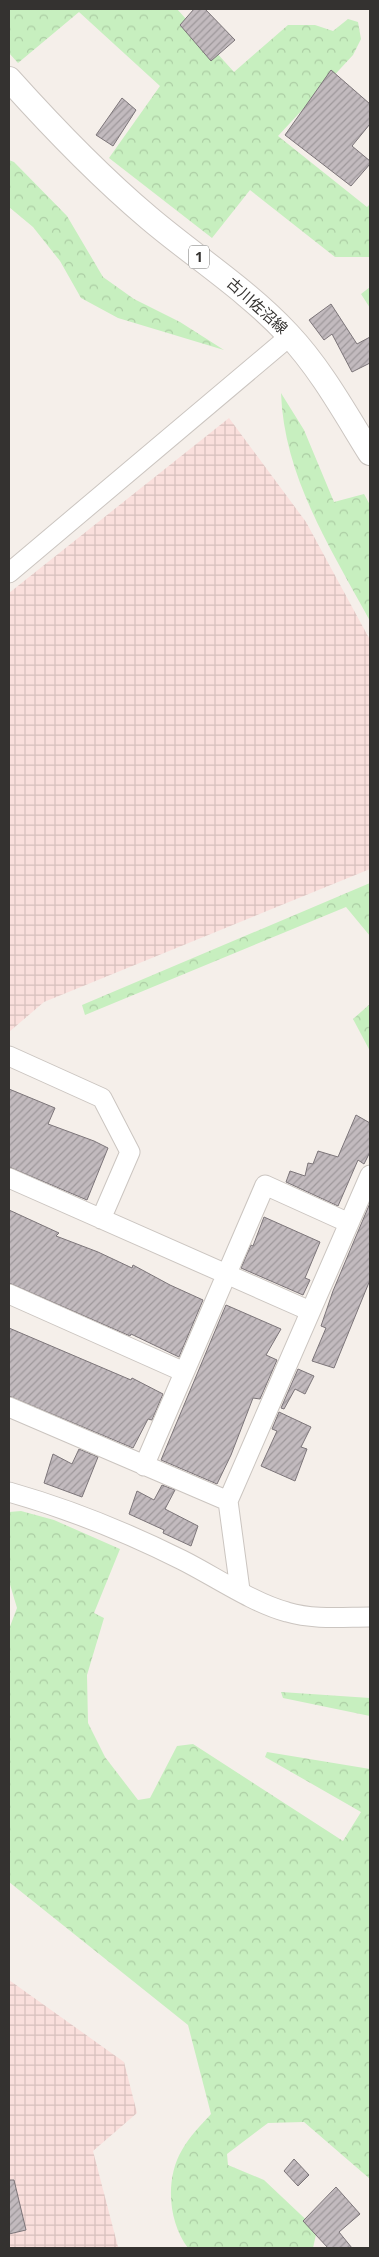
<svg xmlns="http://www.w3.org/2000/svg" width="379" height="2257" viewBox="0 0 379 2257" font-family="'Open Sans','Noto Sans JP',sans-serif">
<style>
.industrial{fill:url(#industrial-grid)}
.forest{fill:url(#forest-crowns)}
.building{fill:url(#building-hatch);stroke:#7c7579}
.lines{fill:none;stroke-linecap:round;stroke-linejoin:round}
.minor-casing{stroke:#cbc5c0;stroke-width:21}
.major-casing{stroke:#cbc5c0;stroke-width:26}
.minor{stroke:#fff;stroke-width:19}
.major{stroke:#fff;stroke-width:24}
.labels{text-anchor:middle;stroke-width:5;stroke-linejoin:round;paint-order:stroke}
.shield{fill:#fff;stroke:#71706e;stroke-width:1}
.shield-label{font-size:14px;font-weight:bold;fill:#343230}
.street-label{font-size:15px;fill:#343230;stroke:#fff}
</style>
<defs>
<pattern id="industrial-grid" width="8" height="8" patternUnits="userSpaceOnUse" patternTransform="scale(1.25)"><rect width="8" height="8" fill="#fadfdc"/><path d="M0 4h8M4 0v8" fill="none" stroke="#d7c0bd"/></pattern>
<pattern id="forest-crowns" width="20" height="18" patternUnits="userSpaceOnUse" patternTransform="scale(1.25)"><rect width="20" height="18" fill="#c7efbf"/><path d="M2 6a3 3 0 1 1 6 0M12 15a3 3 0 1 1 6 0" fill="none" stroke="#accda4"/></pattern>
<pattern id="building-hatch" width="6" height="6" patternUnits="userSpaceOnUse" patternTransform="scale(1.25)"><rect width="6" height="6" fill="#c2babe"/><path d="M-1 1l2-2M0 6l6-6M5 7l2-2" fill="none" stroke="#9e989b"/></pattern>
</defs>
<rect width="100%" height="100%" fill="#f5efea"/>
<path class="industrial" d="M229 418 306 522 370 640V869L44 1002 9 1032V593Z
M9 1980 124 2062 137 2113 93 2151 118 2247 117 2248H9Z"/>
<path class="forest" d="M9 9H177L234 72 288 25H315L333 31 348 19 358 22 361 39 353 55 278 136 367 207 370 204V257H335L250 190 212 238 109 158 160 86 79 12 18 63 9 53Z
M9 160 14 162 67 216 103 277 134 299 180 322 224 350 118 318 81 298 60 261 33 227 9 207Z
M370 287V308L361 294Z
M281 393 304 430 334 502 364 494 370 505V621C331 549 284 477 281 393Z
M370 883V936L346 907 85 1015 82 1005Z
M370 1004V1051L353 1019Z
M21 1511 54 1520 120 1549 94 1613 104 1618 87 1675 88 1723 105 1757 138 1800 150 1798 177 1746 193 1744 343 1841 361 1812 265 1757 267 1752 370 1769V2179L304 2122 268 2123 227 2154 228 2165 264 2180 317 2230 313 2248H188C168 2222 165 2178 182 2150 189 2137 201 2125 211 2114L188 2025 9 1882V1629L17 1608 9 1581V1512Z
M281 1692 370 1698V1716L283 1698Z"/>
<path class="building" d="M194 9H205L235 40 211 61 180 25Z
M331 70 370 104V124L352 146 370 161V164L351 186 285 135Z
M122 98 136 110 113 146 96 135Z
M331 304 357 344 370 337V363L352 372 332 334 324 340 309 320Z
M9 1089 55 1108 48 1124 94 1141 108 1148 87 1200 9 1167Z
M356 1115 370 1123V1152L364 1164 358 1160 338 1206 286 1182 290 1171 305 1176 308 1163 313 1164 318 1151 338 1157Z
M370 1203V1280L334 1368 312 1361 326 1328 321 1326 333 1291Z
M9 1210 59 1233 56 1236 98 1252 132 1268 133 1265 170 1285 203 1300 179 1357 131 1334 130 1336 9 1283Z
M264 1217 320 1242 305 1278 310 1280 303 1295 241 1268 251 1245 253 1246Z
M226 1305 281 1329 266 1355 277 1360 260 1399 253 1398 231 1455 217 1484 161 1460Z
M9 1328 131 1380 132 1378 163 1394 152 1420 148 1419 133 1448 9 1396Z
M298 1369 314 1376 305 1394 295 1389 284 1409 281 1408Z
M279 1412 311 1427 301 1447 307 1449 295 1481 261 1466 277 1431 272 1429Z
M79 1449 98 1457 82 1497 44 1483 53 1454 72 1464Z
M162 1485 175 1490 165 1509 198 1526 191 1546 163 1533 164 1530 129 1514 137 1491 154 1500Z
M294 2159 309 2175 298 2186 284 2171Z
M9 2180H14L26 2230 9 2234Z
M336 2187 360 2214 339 2232 352 2248H328L303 2221Z"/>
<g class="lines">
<g class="minor-casing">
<path id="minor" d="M9 573 290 336
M9 1056 102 1098 130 1152 101 1219
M9 1178 310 1311
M9 1294 184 1372
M9 1407 228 1501
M144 1466 265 1185 349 1223
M9 1492C69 1509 126 1532 182 1560 214 1576 253 1603 287 1612 314 1620 343 1617 370 1617
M240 1590 228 1501 370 1175"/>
</g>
<g class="major-casing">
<path id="major" d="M9 79C53 128 98 175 149 218 195 257 247 290 288 334 321 369 345 413 370 453"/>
</g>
<use href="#minor" class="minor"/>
<use href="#major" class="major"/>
</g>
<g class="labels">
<rect class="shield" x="189" y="245.5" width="20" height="23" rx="4"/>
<g class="shield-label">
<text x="199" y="262">1</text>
</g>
<g class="street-label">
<text transform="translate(257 306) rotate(42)" y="5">古川佐沼線</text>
</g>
</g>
<rect width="379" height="2257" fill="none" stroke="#343230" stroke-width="20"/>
</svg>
